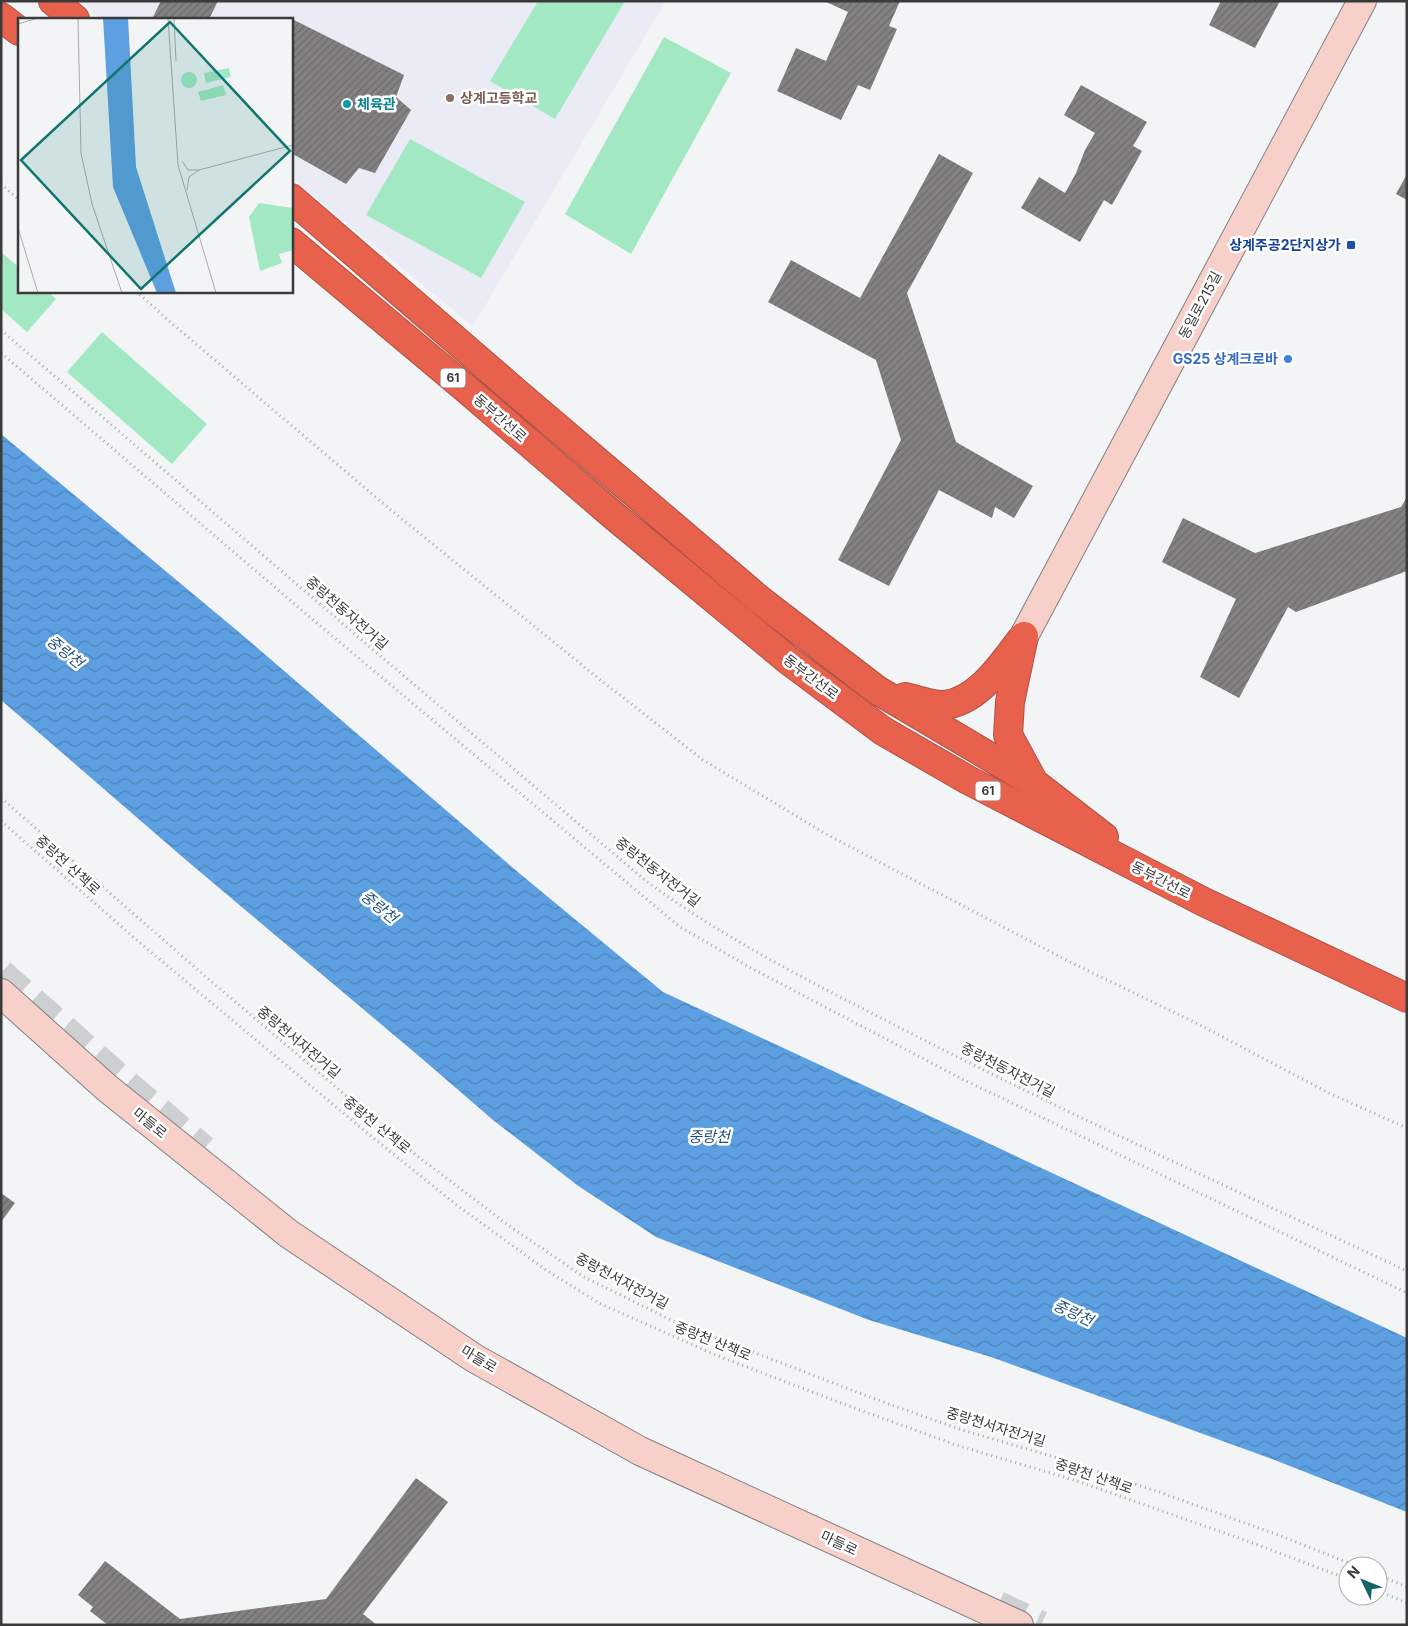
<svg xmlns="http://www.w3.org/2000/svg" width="1408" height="1626" viewBox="0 0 1408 1626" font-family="Inter,'Noto Sans KR',sans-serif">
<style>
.built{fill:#eaebf5}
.park{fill:#a2e9c3}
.water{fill:url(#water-waves)}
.building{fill:url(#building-hatch)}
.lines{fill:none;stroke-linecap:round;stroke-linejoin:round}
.highway-tunnel{stroke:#cecfd1;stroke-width:28;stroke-dasharray:28 14;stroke-linecap:butt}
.secondary-casing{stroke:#808082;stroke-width:30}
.highway-casing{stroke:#ab5347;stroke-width:30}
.path{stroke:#a4a4a6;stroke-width:3;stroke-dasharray:1 4;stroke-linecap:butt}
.secondary{stroke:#f8d0ca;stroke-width:28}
.highway{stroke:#e8614d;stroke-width:28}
.education-dot{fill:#8d6e63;stroke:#fff;stroke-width:2}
.culture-dot{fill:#0f9aa8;stroke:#fff;stroke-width:2}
.transit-dot{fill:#1a4fb4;stroke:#fff;stroke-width:2}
.shop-dot{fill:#3f7fe0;stroke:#fff;stroke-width:2}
.labels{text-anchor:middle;stroke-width:5;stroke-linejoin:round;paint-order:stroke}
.shield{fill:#fff;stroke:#757576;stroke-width:1}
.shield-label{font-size:12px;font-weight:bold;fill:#3a3a3b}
.education-label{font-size:14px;font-weight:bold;fill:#785e54;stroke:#fff;text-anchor:start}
.culture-label{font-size:14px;font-weight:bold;fill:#0d838f;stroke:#fff;text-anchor:start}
.transit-label{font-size:14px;font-weight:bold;fill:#164399;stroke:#fff;text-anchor:end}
.street-label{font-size:14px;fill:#3a3a3b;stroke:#fff}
.shop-label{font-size:14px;font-weight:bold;fill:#366cbe;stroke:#fff;text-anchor:end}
.water-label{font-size:15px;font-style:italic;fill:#1f4e79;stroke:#fff}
.inset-road{fill:none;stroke:#a9aaab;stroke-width:1}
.view{fill:#0f766e;fill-opacity:0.15;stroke:#0f766e;stroke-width:2.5}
.inset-edge{fill:none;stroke:#3a3a3b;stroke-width:2.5}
</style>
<defs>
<pattern id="water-waves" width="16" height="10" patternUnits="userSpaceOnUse" patternTransform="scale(1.25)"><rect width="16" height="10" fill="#5da0e1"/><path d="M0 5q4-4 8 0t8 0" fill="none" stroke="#4e83b8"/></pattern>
<pattern id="building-hatch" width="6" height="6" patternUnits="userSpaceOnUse" patternTransform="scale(1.25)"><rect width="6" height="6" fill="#838182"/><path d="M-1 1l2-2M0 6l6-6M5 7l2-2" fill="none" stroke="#6c6b6c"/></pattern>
</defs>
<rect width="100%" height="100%" fill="#f3f4f6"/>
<path class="built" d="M82 1H666L473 326 291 177V19H99Z"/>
<path class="park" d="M538 1H625L555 119 490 81Z
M664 37 731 73 631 254 565 214Z
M410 139 525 202 481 278 366 215Z
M1 252 19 267V291H47L56 299 27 332 1 309Z
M102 332 207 424 172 464 67 372Z"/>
<path class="water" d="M1 434 240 633 519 873 663 992 1407 1338V1512L1272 1459 991 1357 869 1320 656 1237 577 1185 493 1120 420 1057 186 860 1 700Z"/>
<path class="building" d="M161 1H218L209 19H152Z
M824 1H900L889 26 897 29 870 90 858 85 841 120 777 91 796 48 826 61 848 12Z
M1221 1H1280L1255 48 1209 25Z
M294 20 404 75 396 97 411 110 375 173 359 168 346 184 291 153V23Z
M1081 85 1147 122 1133 146 1142 151 1112 205 1104 200 1080 242 1021 208 1039 177 1065 193 1076 173 1085 150 1095 133 1064 115Z
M939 154 973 173 907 293 956 442 1033 486 1014 518 995 507 992 518 939 490 889 586 838 560 901 440 876 360 768 302 791 260 860 298Z
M1407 174V200L1396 194Z
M1407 497V571L1296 612 1288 607 1239 698 1200 677 1236 599 1162 562 1183 518 1255 553 1401 507Z
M1 1193 15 1203 1 1222Z
M416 1478 448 1502 363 1614 377 1625H108L90 1611 93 1607 78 1595 105 1561 180 1619 326 1599Z"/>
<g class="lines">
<path class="highway-tunnel" d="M1 973 129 1086 204 1149
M998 1605 1041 1625"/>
<g class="secondary-casing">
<path id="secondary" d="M1024 636 1362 1
M1 993 107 1088 289 1234 474 1358 640 1451 1019 1625"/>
</g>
<g class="highway-casing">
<path id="highway" d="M53 1 75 19
M1 17 19 31
M291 198 518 394 761 601 877 690 1034 783
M291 242 464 387 613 515 788 660 883 731 968 780 1204 902 1407 998
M1024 636 1010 702 1008 735 1034 783 1104 837
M905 697C915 699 934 706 944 705 977 702 1002 665 1020 641"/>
</g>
<path class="path" d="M1 184 19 200
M136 291 169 321 392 511 593 674 703 760 826 834 1070 962 1196 1023 1329 1093 1407 1128
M1 330 371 648 646 881C730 943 825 989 918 1037 1079 1119 1243 1194 1407 1271
M1 353 312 619 680 927 753 969 960 1078 1407 1293
M1 798 206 977 416 1155 512 1228 584 1277 675 1322 875 1399 962 1430 1058 1458 1159 1492 1281 1536 1356 1566
M1 821 139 942 372 1137 458 1206 546 1270 599 1303 713 1354 849 1406 956 1445 1074 1480 1250 1542 1348 1579
M1378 1575 1407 1587
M1378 1591 1407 1603"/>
<use href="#secondary" class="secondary"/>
<use href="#highway" class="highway"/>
</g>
<circle class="education-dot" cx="450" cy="98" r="5"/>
<circle class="culture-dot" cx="347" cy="104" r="5"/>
<rect class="transit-dot" x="1346" y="240" width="10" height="10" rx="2.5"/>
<circle class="shop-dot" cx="1288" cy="359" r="5"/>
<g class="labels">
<g class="shield">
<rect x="440.5" y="368.5" width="25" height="19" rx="4"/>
<rect x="975.5" y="781.5" width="25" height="19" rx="4"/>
</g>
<g class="shield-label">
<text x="453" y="382">61</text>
<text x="988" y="795">61</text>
</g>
<g class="education-label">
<text x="460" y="103">상계고등학교</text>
</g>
<g class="culture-label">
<text x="357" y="109">체육관</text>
</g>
<g class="transit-label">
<text x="1341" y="250">상계주공2단지상가</text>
</g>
<g class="street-label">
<text transform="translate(1200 305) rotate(-62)" y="5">동일로215길</text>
<text transform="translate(500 418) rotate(41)" y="5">동부간선로</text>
<text transform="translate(347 613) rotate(41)" y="5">중랑천동자전거길</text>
<text transform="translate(811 677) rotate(37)" y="5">동부간선로</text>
<text transform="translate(68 865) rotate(42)" y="5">중랑천 산책로</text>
<text transform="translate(658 872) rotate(38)" y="5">중랑천동자전거길</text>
<text transform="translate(1161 880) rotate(27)" y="5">동부간선로</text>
<text transform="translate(299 1042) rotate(40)" y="5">중랑천서자전거길</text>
<text transform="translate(1008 1070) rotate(27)" y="5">중랑천동자전거길</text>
<text transform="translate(150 1123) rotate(39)" y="5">마들로</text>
<text transform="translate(377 1125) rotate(39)" y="5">중랑천 산책로</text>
<text transform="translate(622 1281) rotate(28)" y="5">중랑천서자전거길</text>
<text transform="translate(713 1341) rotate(22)" y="5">중랑천 산책로</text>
<text transform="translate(479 1359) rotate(31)" y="5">마들로</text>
<text transform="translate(996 1427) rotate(17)" y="5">중랑천서자전거길</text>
<text transform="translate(1094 1476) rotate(19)" y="5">중랑천 산책로</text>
<text transform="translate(839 1543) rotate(25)" y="5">마들로</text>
</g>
<g class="shop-label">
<text x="1278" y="364">GS25 상계크로바</text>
</g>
<g class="water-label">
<text transform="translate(65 652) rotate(39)" y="5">중랑천</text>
<text transform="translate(379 907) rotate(39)" y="5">중랑천</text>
<text x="709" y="1142">중랑천</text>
<text transform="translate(1073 1313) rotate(25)" y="5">중랑천</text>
</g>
</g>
<g transform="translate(18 18)">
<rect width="275" height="275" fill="#f3f4f6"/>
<path d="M211 50 213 59 188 65 186 55ZM163 62a8 8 0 1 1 16 0a8 8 0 1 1-16 0ZM205 67 208 77 183 83 180 74ZM241 185 275 190V232L261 236 264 245 242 253 231 199Z" fill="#a2e9c3"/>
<path d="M85 0H110L118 149 158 275H139L95 169Z" fill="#5da0e1"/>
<path class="inset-road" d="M60 0 63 135 74 186 104 275M150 0 160 147 198 275M156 0 158 43M0 6 20 0M164 143 170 152H181M181 152 275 127M169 172 171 159 181 152M0 210 20 275"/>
<path class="view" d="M152 4 272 133 123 271 3 142Z"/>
<rect width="275" height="275" class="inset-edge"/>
</g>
<rect width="1408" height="1626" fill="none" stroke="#3a3a3b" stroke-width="5"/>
<g transform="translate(1363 1581) rotate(313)"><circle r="24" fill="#ffffff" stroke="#b0b0b1"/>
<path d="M0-4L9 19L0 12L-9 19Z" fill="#146368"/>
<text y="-8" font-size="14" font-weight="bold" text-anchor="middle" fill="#3a3a3b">N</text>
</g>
</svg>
